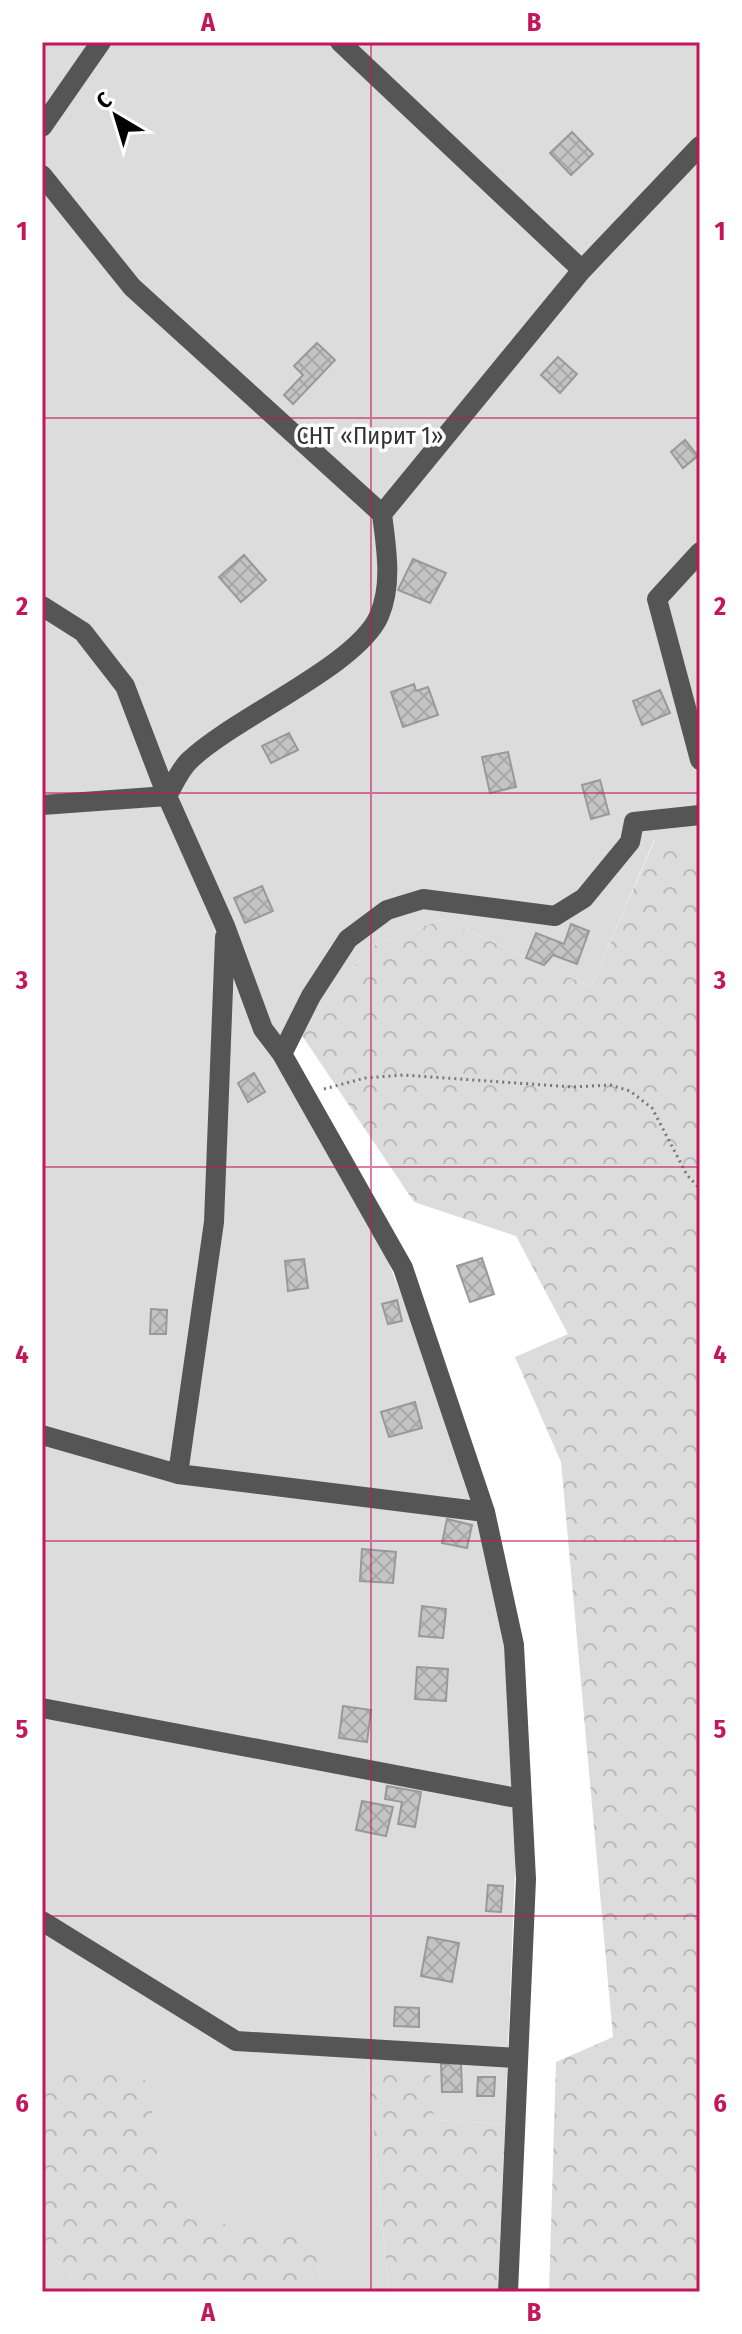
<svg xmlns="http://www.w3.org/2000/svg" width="742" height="2334" viewBox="0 0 742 2334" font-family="'Fira Sans Condensed',sans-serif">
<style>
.forest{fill:url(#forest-crowns)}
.green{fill:#dcdcdc}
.building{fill:url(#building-cross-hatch);stroke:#999;stroke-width:2}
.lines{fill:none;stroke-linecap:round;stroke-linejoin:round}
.path{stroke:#777;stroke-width:3;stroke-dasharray:2 4;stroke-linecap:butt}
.minor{stroke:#555;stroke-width:20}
.grid{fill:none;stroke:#c2185b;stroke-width:2;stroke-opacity:0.55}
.labels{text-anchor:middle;stroke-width:7;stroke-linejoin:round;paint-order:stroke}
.park-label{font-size:24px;fill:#333;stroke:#fff}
.neatline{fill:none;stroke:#c2185b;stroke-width:3}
.grid-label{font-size:26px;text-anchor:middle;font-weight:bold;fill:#c2185b}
</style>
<defs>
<pattern id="forest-crowns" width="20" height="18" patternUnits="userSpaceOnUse" patternTransform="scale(2)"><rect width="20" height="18" fill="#dcdcdc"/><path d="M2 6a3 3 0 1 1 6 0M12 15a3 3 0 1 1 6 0" fill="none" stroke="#bbb"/></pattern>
<pattern id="building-cross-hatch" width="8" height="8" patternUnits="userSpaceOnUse" patternTransform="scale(2)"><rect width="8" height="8" fill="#c4c4c4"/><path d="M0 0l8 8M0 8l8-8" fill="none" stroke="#a7a7a7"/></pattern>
</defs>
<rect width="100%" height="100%" fill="#fff"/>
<path class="forest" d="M655 839 700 845V2292H549L556 2062 613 2037 561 1462 515 1357 568 1334 516 1236 414 1202 301 1034 370 947 443 919 591 987Z
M367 2066H430L435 2120 505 2124 498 2292H389Z
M70 2067 148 2080 162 2176 319 2236 320 2292H85L42 2244V2077Z"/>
<path class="green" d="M42 42H700V845L654 840 591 987 443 919 370 947 301 1034 279 1055 378 1235 476 1487 510 1653 517 1820 505 2124 434 2120 430 2066H367L389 2292H320L318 2236 191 2220 162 2176 147 2080 70 2068 42 2077Z
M42 2244 85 2292H42Z"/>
<path class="building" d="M572 132 593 154 571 175 550 153Z
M317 343 335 360 293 404 284 395 303 375 294 366Z
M558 357 577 374 560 393 541 375Z
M685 440 698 456 683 468 671 452Z
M244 555 266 580 241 602 219 577Z
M413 559 446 573 430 603 398 590Z
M414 684 416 691 428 687 438 715 403 727 391 692Z
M660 690 670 713 642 725 633 701Z
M289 733 298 750 271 763 262 746Z
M508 752 516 787 490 793 482 757Z
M600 780 609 814 591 819 582 785Z
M262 886 273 911 245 923 234 898Z
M571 924 589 931 577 964 553 955 544 965 526 958 536 933 564 944Z
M254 1073 265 1092 248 1102 238 1083Z
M482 1258 494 1294 470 1302 457 1266Z
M304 1259 308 1288 288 1291 285 1261Z
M397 1300 402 1321 388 1324 382 1304Z
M151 1309 167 1310 166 1334H150Z
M415 1402 422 1428 389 1437 381 1412Z
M447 1519 472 1525 467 1548 442 1543Z
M362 1549 396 1552 393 1583 360 1581Z
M422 1606 446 1609 443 1638 419 1636Z
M417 1667 448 1669 446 1701 415 1699Z
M343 1706 371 1710 367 1742 339 1738Z
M387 1786 421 1792 415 1827 398 1824 402 1802 385 1799Z
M362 1801 393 1807 386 1836 356 1830Z
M488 1885 503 1886 501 1912 486 1911Z
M428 1937 459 1943 452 1982 421 1976Z
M395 2007 419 2008V2027L394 2026Z
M461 2063 462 2092H442L441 2064Z
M478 2077H495L494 2096H477Z"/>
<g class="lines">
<path class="path" d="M324 1089 365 1078 403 1075 573 1087 610 1085 630 1091 652 1108 687 1175 700 1189"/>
<path class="minor" d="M340 42 582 270
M42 127 101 42
M42 175 132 287 382 514
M700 552 657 599 700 760
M42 606 83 632 125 686 167 796 225 926 263 1029 282 1054 403 1268 485 1512 514 1645 526 1879 508 2292
M42 805 167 796C174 784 180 769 190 760 235 717 357 666 379 616 393 584 386 547 382 514L582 270 700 146
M282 1054 311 996 348 939 387 910 423 899 555 916 584 898 630 842 634 822 700 815
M42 1435 178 1474 485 1512
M178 1474 214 1222 225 937
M42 1708 522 1799
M42 1921 236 2041 516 2058"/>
</g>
<path class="grid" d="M371 42V2292M42 418H700M42 793H700M42 1167H700M42 1541H700M42 1916H700"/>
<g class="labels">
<g class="park-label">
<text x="370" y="444">СНТ «Пирит 1»</text>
</g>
</g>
<rect width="742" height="2334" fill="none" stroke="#ffffff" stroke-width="88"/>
<g transform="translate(116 116) rotate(322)" stroke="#ffffff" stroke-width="6" paint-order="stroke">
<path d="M0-6L14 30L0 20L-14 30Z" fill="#000000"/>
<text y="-12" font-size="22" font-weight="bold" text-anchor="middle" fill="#000000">С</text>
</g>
<rect x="44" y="44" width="654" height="2246" class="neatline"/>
<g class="grid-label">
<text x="208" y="31">A</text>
<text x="534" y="31">B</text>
<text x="22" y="240">1</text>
<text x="720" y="240">1</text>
<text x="22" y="615">2</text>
<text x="720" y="615">2</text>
<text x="22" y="989">3</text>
<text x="720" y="989">3</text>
<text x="22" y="1363">4</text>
<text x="720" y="1363">4</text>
<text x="22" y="1738">5</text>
<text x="720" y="1738">5</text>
<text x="22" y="2112">6</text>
<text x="720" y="2112">6</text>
<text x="208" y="2321">A</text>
<text x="534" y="2321">B</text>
</g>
</svg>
